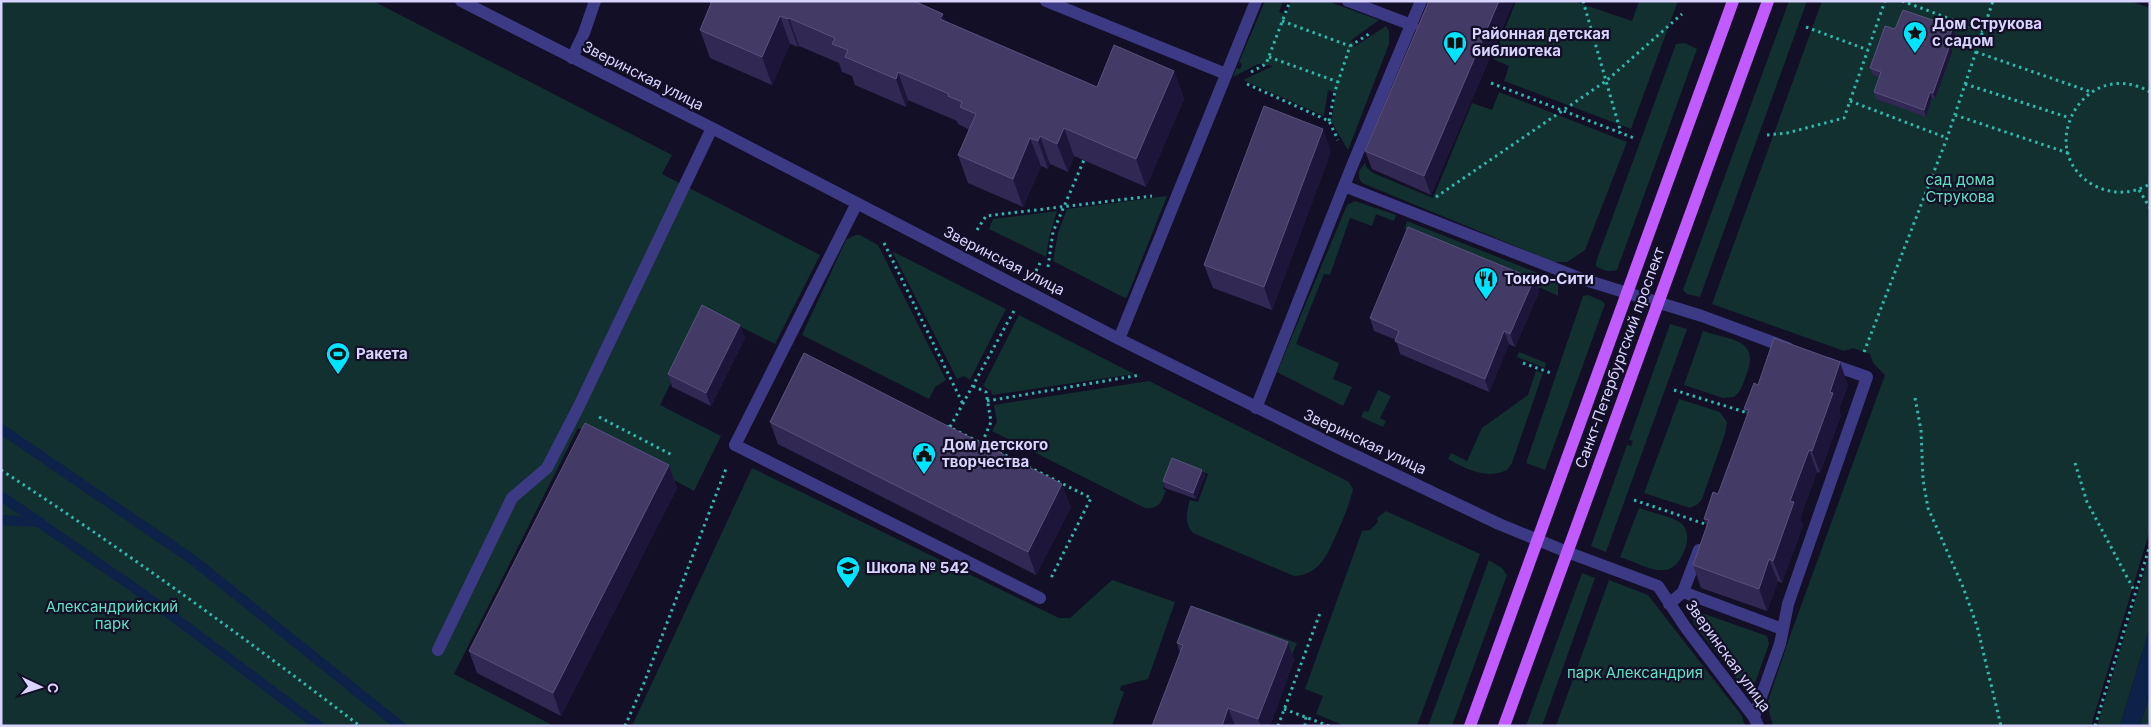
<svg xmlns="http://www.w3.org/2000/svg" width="2151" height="727" viewBox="0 0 2151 727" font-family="Inter,sans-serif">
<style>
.green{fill:#12302f}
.water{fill:#0c2248}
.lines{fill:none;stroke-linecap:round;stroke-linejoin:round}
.stream{stroke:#0c2248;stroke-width:10}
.path{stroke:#2fb8b0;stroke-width:3;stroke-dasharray:2.5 4;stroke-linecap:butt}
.minor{stroke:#3d3a85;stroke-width:12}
.major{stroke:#c25bff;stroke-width:12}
.wall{fill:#312854}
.shaded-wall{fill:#1d163a}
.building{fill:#433a66;stroke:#5a527e}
.labels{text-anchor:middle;stroke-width:4.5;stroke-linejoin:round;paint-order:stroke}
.poi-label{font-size:15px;font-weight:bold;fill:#d9d4ff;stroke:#130f26;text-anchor:start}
.street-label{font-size:15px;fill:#d9d4ff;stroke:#130f26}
.park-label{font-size:15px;fill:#5fe0c0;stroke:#130f26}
</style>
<rect width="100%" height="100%" fill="#130f26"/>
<path class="green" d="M1 1H373L672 155 662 174 820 255 775 344 707 310 660 405 721 436 694 491 578 428 454 674 554 726H1Z
M1265 1H1283L1279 12 1286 15 1291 1H1327L1379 20 1350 41 1355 43 1354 47 1386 26 1389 31V44L1348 150 1331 121 1336 93 1328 90 1324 116 1243 80 1273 66 1258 64 1233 77 1236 68 1240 69 1242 64 1239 62Z
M1516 1H1573L1632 21 1639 1H1678L1631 129 1504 81 1509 66 1493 59Z
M1789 1H1807L1700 297 1687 294 1683 290Z
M1822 1H2130L2150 8V530L2091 726H1773L1767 704 1790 636 1885 375 1873 363 1870 354 1853 348 1844 351 1712 304Z
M1685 43 1697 49 1617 270C1609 272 1603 271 1596 266V262L1676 44Z
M1499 92 1627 142 1585 250 1567 262H1554L1362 183 1359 178V171L1365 163 1367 168 1373 173 1433 198 1472 103 1492 110Z
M1167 196 1127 297 1125 298 1053 261 1058 233 1067 209Z
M1355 201 1396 215 1394 221 1376 214 1372 226 1350 218 1330 275 1324 274 1296 344 1339 363 1333 379 1352 387 1343 406 1277 372 1342 217 1347 205Z
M1057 211 1049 238 1046 257 989 229 993 219Z
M1407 221 1553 279 1558 283V296L1539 287 1537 291 1412 240 1405 228Z
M855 235H860L878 245 946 380 935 387 929 399 802 335 846 240Z
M892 251 1006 309 970 380 964 376 957 379Z
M1588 295 1602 301 1605 304 1545 470 1526 463 1583 296Z
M1019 315 1134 374 992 395 991 391 983 386Z
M1670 324 1687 329 1606 552 1591 546 1627 445 1631 446 1633 441 1629 440Z
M1703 331C1728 340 1760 338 1747 373 1744 381 1742 391 1734 397L1723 398 1684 385Z
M1519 352 1546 363 1545 368 1517 357Z
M1536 371 1543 373 1512 463 1507 470C1485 480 1467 469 1448 459L1451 453 1467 461 1482 428 1528 395Z
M1149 381 1349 482 1353 489C1349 505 1344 518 1337 533 1328 553 1320 575 1294 576L1193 533C1184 523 1187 514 1189 502L1190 500 1198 502 1208 474 1173 460 1163 489 1166 490C1162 501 1159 510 1145 508L992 431 997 422 994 405Z
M1378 390 1391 396 1380 418 1386 421 1383 427 1361 417 1364 411 1368 412Z
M1679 399 1720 412 1727 422 1725 434 1702 499 1698 504 1690 508 1644 493Z
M752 468 1059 618H1070L1112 580 1175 602 1148 679 1121 686 1120 690 1124 692 1112 726H632Z
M1639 508C1649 512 1675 517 1682 524 1688 530 1688 539 1686 546 1673 586 1649 567 1620 557Z
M1386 511 1480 554 1417 726H1345L1316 714 1323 696 1305 689 1362 531 1370 530 1378 522 1377 518Z
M2150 552V626L2120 726H2097Z
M1489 560 1502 568 1507 575 1452 726H1428Z
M1582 573 1595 578 1542 726H1526Z
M1609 580 1648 595 1742 716 1745 726H1556Z
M1199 608 1297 643 1292 655 1194 620Z
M1696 611 1767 636 1769 644 1755 683 1751 686 1740 683 1694 624 1693 619Z
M2150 693V726H2140Z"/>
<path class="water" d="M2150 626V693L2140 726H2120Z"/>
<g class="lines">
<path class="stream" d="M1 429 193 560 400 726
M1 496 143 594 319 726
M1 520 40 522"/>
<path class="path" d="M1583 1 1621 133
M1902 1 1983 31
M1282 21 1350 46
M1806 27 1868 50
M1976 52 2091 92
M1269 57 1338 82
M1251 72 1266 64 1290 1
M1491 83 1634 138
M1247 84 1329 121 1338 140
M1965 84 2070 118
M2150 92C2084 54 2031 152 2095 186 2114 195 2132 194 2150 184
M1850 101 1947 138
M1955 115 2068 153
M1329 121 1335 91 1350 46 1369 34
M1767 135 1787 133 1844 118 1885 1
M2139 190 2150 208
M1436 197 1606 81 1682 14
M977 230 986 216 1152 196
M884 243 963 404
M1048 267 1053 232 1084 160
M1036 271 1040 263
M1864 352 1947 138 1993 1
M1523 363 1551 373
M973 386 986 392 991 422 982 443
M1674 390 1748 413
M1915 398 1921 430 1923 480 1928 508 1963 587 1977 626 2001 726
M987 401 1140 375
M599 417 674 456
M947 426 1091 498 1051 578
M950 427 1015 309
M2075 463 2087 502 2135 592
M1 470C124 550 244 637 360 726
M1634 500 1708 525
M1284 709 1329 726
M625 726 644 683 727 466
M1278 726 1320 613
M1305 726 1306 716
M2095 726 2150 545"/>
<path class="minor" d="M461 1 712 128 1119 339 1337 447 1499 524 1567 552 1658 586 1686 628 1754 717 1758 726
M1046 1 1226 74
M1348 1 1412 25
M572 58 584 33 595 1
M1344 186 1582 279 1702 316 1788 348
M857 203 735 445 1040 598
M1119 339 1256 1
M1256 408 1352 166 1421 1
M1683 592 1782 629
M1669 604 1683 592 1699 550
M438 650 512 498 547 468 579 406 712 128
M1754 717 1780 644 1788 604 1867 377 1827 363"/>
<path class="major" d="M1470 726 1733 1
M1504 726 1768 1"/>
</g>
<path class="wall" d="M706 1H914L946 22 1097 87 1174 71 1184 99 1146 187 1074 156 1068 172 1050 164 1048 169 1041 166 1023 207 968 183 958 155 969 131 968 129 958 124 957 121 908 100 906 107 855 85 852 76 842 72 839 63 799 46 798 47 790 44 772 85 710 58 700 30 711 4 710 3Z
M1429 1H1514L1431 195 1372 169 1365 151Z
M1895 29 1955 34 1951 47 1952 52 1935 99 1932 98 1926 117 1876 99 1874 92 1879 77 1873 75 1870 68Z
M1331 151 1272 310 1213 288 1204 265Z
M1534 279 1539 292 1515 347 1509 344 1489 392 1400 354 1396 340 1374 331 1370 318Z
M745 338 711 406 672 387 668 374Z
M1758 385H1848L1839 410 1841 415 1820 473 1817 472 1800 518 1803 525 1782 583 1778 581 1767 611 1701 588 1693 565 1707 527 1704 519 1718 494 1747 415 1744 409Z
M770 422 1071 507 1036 575 778 444Z
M669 465 677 488 561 716 477 673 469 651Z
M1202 470 1205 476 1196 499 1165 488 1163 481Z
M1288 642 1294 660 1270 726H1152L1180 653 1177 643Z"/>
<path class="shaded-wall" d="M1499 1H1514L1431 195 1424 176Z
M943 14 953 42 940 19Z
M780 16 790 44 772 85 762 57Z
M789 18 799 46 798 47 788 19Z
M1953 27 1955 34 1951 47 1952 52 1935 99 1933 93 1947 44Z
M1174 71 1184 99 1146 187 1136 159Z
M898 72 908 100 906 107 896 79Z
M1930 92 1932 98 1926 117 1924 110Z
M1064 128 1074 156 1068 172 1057 144Z
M1323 129 1331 151 1272 310 1264 287Z
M1040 136 1050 164 1048 169 1038 141Z
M1030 138 1041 166 1023 207 1013 179Z
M1534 279 1539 292 1515 347 1510 334Z
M740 325 745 338 711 406 706 393Z
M1504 331 1509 344 1489 392 1485 379Z
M1840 362 1848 385 1839 410 1841 415 1820 473 1812 451 1830 392Z
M1809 450 1817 472 1800 518 1803 525 1782 583 1773 561 1790 501Z
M669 465 677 488 561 716 553 693Z
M1202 470 1205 476 1196 499 1193 493Z
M1062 484 1071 507 1036 575 1028 552Z
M1769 559 1778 581 1767 611 1759 589Z
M1288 642 1294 660 1270 726H1261L1258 719Z
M1228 708 1235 726H1222Z"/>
<path class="building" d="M712 1H914L943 14 940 19 1097 87 1114 45 1174 71 1136 159 1064 128 1057 144 1040 136 1038 141 1030 138 1013 179 958 155 976 114 960 107 962 102 948 96 949 94 898 72 896 79 845 57 848 50 832 44 835 38 789 18 788 19 780 16 762 57 700 30Z
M1429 1H1499L1424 176 1365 151Z
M1903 10 1953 27 1947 44 1950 45 1933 93 1930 92 1924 110 1874 92 1881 72 1870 68 1885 26 1895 29Z
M1264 106 1323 129 1264 287 1204 265Z
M1408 227 1534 279 1510 334 1504 331 1485 379 1395 341 1399 331 1370 318Z
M702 305 740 325 706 393 668 374Z
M1774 338 1840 362 1830 392 1833 393 1812 451 1809 450 1790 501 1794 502 1773 561 1769 559 1759 589 1693 565 1709 520 1704 519 1713 492 1718 494 1749 410 1744 409 1754 383 1758 385Z
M804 353 1062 484 1028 552 770 422Z
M585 423 669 465 553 693 469 651Z
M1172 458 1202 470 1193 493 1163 481Z
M1191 606 1288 642 1258 719 1228 708 1222 726H1152L1183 645 1177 643Z"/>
<defs>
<g id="sight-pin" transform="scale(1.25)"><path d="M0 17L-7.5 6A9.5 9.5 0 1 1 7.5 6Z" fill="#00e5ff" stroke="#130f26"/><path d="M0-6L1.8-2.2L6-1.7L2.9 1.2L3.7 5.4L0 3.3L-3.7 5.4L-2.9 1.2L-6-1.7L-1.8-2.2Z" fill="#111"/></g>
<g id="library-pin" transform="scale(1.25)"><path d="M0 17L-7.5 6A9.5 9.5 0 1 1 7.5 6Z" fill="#00e5ff" stroke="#130f26"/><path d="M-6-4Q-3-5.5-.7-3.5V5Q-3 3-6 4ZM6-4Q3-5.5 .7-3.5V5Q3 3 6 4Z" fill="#111"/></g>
<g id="restaurant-pin" transform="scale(1.25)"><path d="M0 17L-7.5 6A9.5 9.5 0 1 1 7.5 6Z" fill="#00e5ff" stroke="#130f26"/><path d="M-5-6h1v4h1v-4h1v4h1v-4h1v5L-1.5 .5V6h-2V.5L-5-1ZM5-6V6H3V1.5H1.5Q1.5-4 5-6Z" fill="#111"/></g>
<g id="stadium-pin" transform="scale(1.25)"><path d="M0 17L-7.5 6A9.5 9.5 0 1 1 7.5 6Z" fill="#00e5ff" stroke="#130f26"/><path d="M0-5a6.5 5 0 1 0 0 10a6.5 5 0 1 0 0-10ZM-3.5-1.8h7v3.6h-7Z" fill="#111"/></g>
<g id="civic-pin" transform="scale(1.25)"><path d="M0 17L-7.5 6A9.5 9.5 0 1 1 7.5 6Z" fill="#00e5ff" stroke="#130f26"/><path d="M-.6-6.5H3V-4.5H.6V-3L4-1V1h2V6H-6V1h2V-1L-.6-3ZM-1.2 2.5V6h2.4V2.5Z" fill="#111"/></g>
<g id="school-pin" transform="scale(1.25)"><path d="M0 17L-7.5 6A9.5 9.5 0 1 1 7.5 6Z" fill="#00e5ff" stroke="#130f26"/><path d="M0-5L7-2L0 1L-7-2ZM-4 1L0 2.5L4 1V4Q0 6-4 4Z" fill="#111"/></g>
</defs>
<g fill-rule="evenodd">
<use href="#sight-pin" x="1915" y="33"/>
<use href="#library-pin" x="1455" y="43"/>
<use href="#restaurant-pin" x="1486" y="279"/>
<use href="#stadium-pin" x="338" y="354"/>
<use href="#civic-pin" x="924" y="454"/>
<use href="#school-pin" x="848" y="568"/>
</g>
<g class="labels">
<g class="poi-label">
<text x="1932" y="29">Дом Струкова<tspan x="1932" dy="17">с садом</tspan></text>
<text x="1472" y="39">Районная детская<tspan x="1472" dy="17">библиотека</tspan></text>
<text x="1504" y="284">Токио-Сити</text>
<text x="356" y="359">Ракета</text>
<text x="942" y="450">Дом детского<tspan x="942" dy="17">творчества</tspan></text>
<text x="866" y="573">Школа № 542</text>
</g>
<g class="street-label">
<text transform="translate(643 76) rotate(27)" y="5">Зверинская улица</text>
<text transform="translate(1004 261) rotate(27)" y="5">Зверинская улица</text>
<text transform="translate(1620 358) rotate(-70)" y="5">Санкт-Петербургский проспект</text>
<text transform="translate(1365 442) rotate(25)" y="5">Зверинская улица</text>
<text transform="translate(1728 656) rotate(54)" y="5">Зверинская улица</text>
</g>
<g class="park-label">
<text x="1960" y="185">сад дома<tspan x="1960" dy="17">Струкова</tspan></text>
<text x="112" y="612">Александрийский<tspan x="112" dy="17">парк</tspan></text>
<text x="1635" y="678">парк Александрия</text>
</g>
</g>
<rect width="2151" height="727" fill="none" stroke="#d9d4ff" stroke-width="5"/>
<g transform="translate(40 687) rotate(94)" stroke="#130f26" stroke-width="4" paint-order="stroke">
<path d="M0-4L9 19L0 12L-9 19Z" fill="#d9d4ff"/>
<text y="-8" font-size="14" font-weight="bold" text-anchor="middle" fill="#d9d4ff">С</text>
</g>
</svg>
